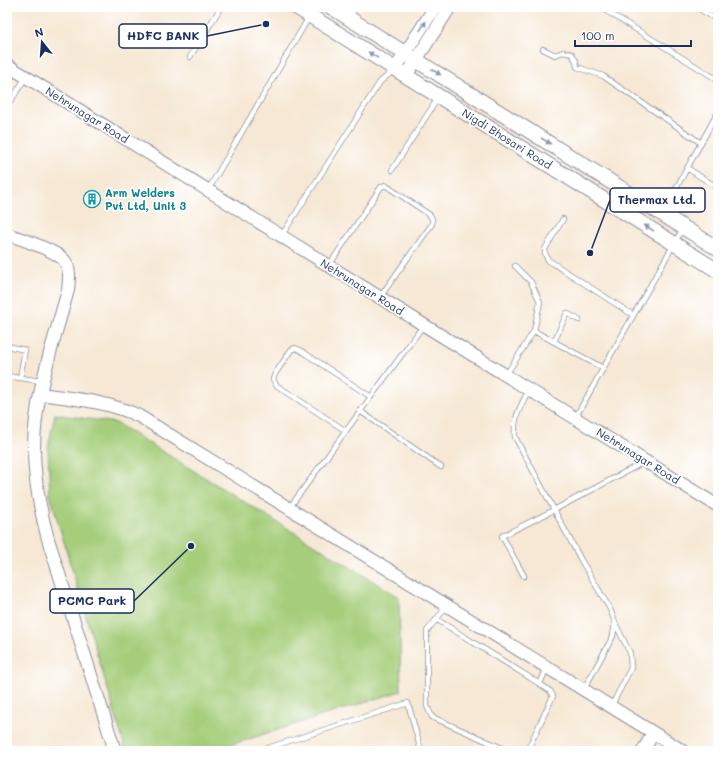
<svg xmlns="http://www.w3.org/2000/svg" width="725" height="758" viewBox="0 0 725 758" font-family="Mali,sans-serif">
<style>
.green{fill:#a6ce7a;stroke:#607e6c}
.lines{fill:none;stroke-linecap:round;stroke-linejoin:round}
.lane-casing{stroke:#888c99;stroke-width:6}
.secondary-casing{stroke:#888c99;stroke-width:14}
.primary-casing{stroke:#888c99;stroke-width:16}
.lane{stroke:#fff;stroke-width:4.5}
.secondary{stroke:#fff;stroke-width:12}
.primary{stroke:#fff;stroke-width:14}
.oneway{fill:#8d97ae}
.labels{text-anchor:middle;stroke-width:3.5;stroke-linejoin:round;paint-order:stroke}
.street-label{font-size:11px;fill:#1b2f5e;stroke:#fff}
.culture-label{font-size:11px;font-weight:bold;fill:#0d838f;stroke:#fff;text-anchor:start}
.leader{fill:none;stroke:#1b2f5e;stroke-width:1.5}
.callout-dot{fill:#1b2f5e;stroke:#fff;stroke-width:1.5}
.callout{fill:#fff;stroke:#1b2f5e;stroke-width:1.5}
.callout-label{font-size:12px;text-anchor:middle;font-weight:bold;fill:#1b2f5e}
</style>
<rect width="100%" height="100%" fill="#fff"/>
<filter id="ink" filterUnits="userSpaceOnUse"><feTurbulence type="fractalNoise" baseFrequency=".025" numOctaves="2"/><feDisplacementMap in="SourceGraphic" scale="8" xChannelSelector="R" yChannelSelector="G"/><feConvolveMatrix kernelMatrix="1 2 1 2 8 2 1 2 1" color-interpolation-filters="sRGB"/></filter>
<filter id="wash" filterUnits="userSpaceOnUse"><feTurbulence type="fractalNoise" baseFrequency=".012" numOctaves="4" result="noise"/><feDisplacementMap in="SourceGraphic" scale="16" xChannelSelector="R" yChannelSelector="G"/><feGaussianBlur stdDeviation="0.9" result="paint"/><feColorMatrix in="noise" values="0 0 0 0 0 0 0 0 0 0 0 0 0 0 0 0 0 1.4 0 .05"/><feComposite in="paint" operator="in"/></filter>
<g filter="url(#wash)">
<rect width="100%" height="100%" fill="#f6e8d4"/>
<path class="green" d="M55 414 116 423 399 597 401 691 211 751H126L50 495 48 448Z"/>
</g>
<g filter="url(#ink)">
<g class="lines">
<g class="lane-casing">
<path id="lane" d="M600 7 718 80
M696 7 718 20
M351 16 355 7
M543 49 555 55 563 52 572 54 576 61 577 67 603 76 701 143
M190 57 221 7
M7 107 26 77
M687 168 718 188
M392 170 438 98
M208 190 309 17
M663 212 718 112
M563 219 545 249V253L548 260 633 315
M282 235 380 82 393 71
M330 264 381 187 385 185 430 215 432 219V224L380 297
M534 331 603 368
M554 342 567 313 579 320
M7 346 25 350 20 378
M506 375 534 331 540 302 531 282 515 266
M7 376 41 381
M528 391C520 408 513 418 515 437L581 560 610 609 615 622 613 636 584 689
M360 411 441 467
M575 418 683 228
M346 431 276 385 273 379 275 374 291 350 295 348 300 350 371 397
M290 507 423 326
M524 576 502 536 554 510 644 462
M447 606 427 631V706L432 717 509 751
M436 619 540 684
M611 707 631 668 630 653 615 623
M258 751 408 703 421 751
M527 751 553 696 550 691 540 684 547 667"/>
</g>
<g class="secondary-casing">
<path id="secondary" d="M7 65 424 325 718 506
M395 69 435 7
M406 76 450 7
M7 234C21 239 55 250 64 260 71 269 69 280 68 290 54 342 34 395 34 449 34 479 40 510 48 539L115 751
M40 394C74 399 108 401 139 416L683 751
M643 751 653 733"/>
</g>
<g class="primary-casing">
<path id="primary" d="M296 7 718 271
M331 7 718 249"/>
</g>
<use href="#lane" class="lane"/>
<use href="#secondary" class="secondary"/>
<use href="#primary" class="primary"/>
</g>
<defs><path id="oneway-solid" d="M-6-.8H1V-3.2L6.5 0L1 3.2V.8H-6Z"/></defs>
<g class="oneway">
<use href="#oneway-solid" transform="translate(423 26) rotate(-57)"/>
<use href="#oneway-solid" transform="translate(373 55) rotate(-148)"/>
<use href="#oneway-solid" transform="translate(436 72) rotate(32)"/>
<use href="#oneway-solid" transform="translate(546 141) rotate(32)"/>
<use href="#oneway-solid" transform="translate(649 228) rotate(-148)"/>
</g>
</g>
<defs>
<g id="building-ring" transform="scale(0.9)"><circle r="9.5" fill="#fff" stroke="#0f9aa8" stroke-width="1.5"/><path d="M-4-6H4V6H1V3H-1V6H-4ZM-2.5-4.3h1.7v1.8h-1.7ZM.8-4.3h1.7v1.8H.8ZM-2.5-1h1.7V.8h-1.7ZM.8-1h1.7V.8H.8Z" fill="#0f9aa8"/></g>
</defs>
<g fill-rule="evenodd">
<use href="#building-ring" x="92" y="199"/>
</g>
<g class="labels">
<g class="street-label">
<text transform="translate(87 115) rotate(32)" y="4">Nehrunagar Road</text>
<text transform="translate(507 139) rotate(32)" y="4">Nigdi Bhosari Road</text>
<text transform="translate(362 287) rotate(32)" y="4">Nehrunagar Road</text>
<text transform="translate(638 456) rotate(32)" y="4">Nehrunagar Road</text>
</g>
<g class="culture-label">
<text x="105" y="197">Arm Welders<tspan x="105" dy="13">Pvt Ltd, Unit 3</tspan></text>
</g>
</g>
<path class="leader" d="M266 24L207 36M590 253L610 200M191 546L134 601"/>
<g class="callout-dot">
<circle cx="266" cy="24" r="4"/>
<circle cx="590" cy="253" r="4"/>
<circle cx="191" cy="546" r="4"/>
</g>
<g class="callout">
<rect x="119" y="24" width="88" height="24" rx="4"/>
<rect x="610" y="188" width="95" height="24" rx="4"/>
<rect x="50" y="589" width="84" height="24" rx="4"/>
</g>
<g class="callout-label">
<text x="163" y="40">HDFC BANK</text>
<text x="657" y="204">Thermax Ltd.</text>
<text x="92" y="605">PCMC Park</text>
</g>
<rect width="725" height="758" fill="none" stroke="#fff" stroke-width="24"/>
<g transform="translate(42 42) rotate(343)" stroke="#ffffff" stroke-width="3" paint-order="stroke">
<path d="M0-3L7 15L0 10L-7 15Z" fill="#1b2f5e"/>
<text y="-6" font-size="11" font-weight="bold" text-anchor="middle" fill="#1b2f5e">N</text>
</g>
<path d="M575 40v6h116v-6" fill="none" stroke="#1b2f5e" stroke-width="2"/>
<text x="581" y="40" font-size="12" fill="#1b2f5e" stroke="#ffffff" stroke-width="3" paint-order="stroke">100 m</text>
</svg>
